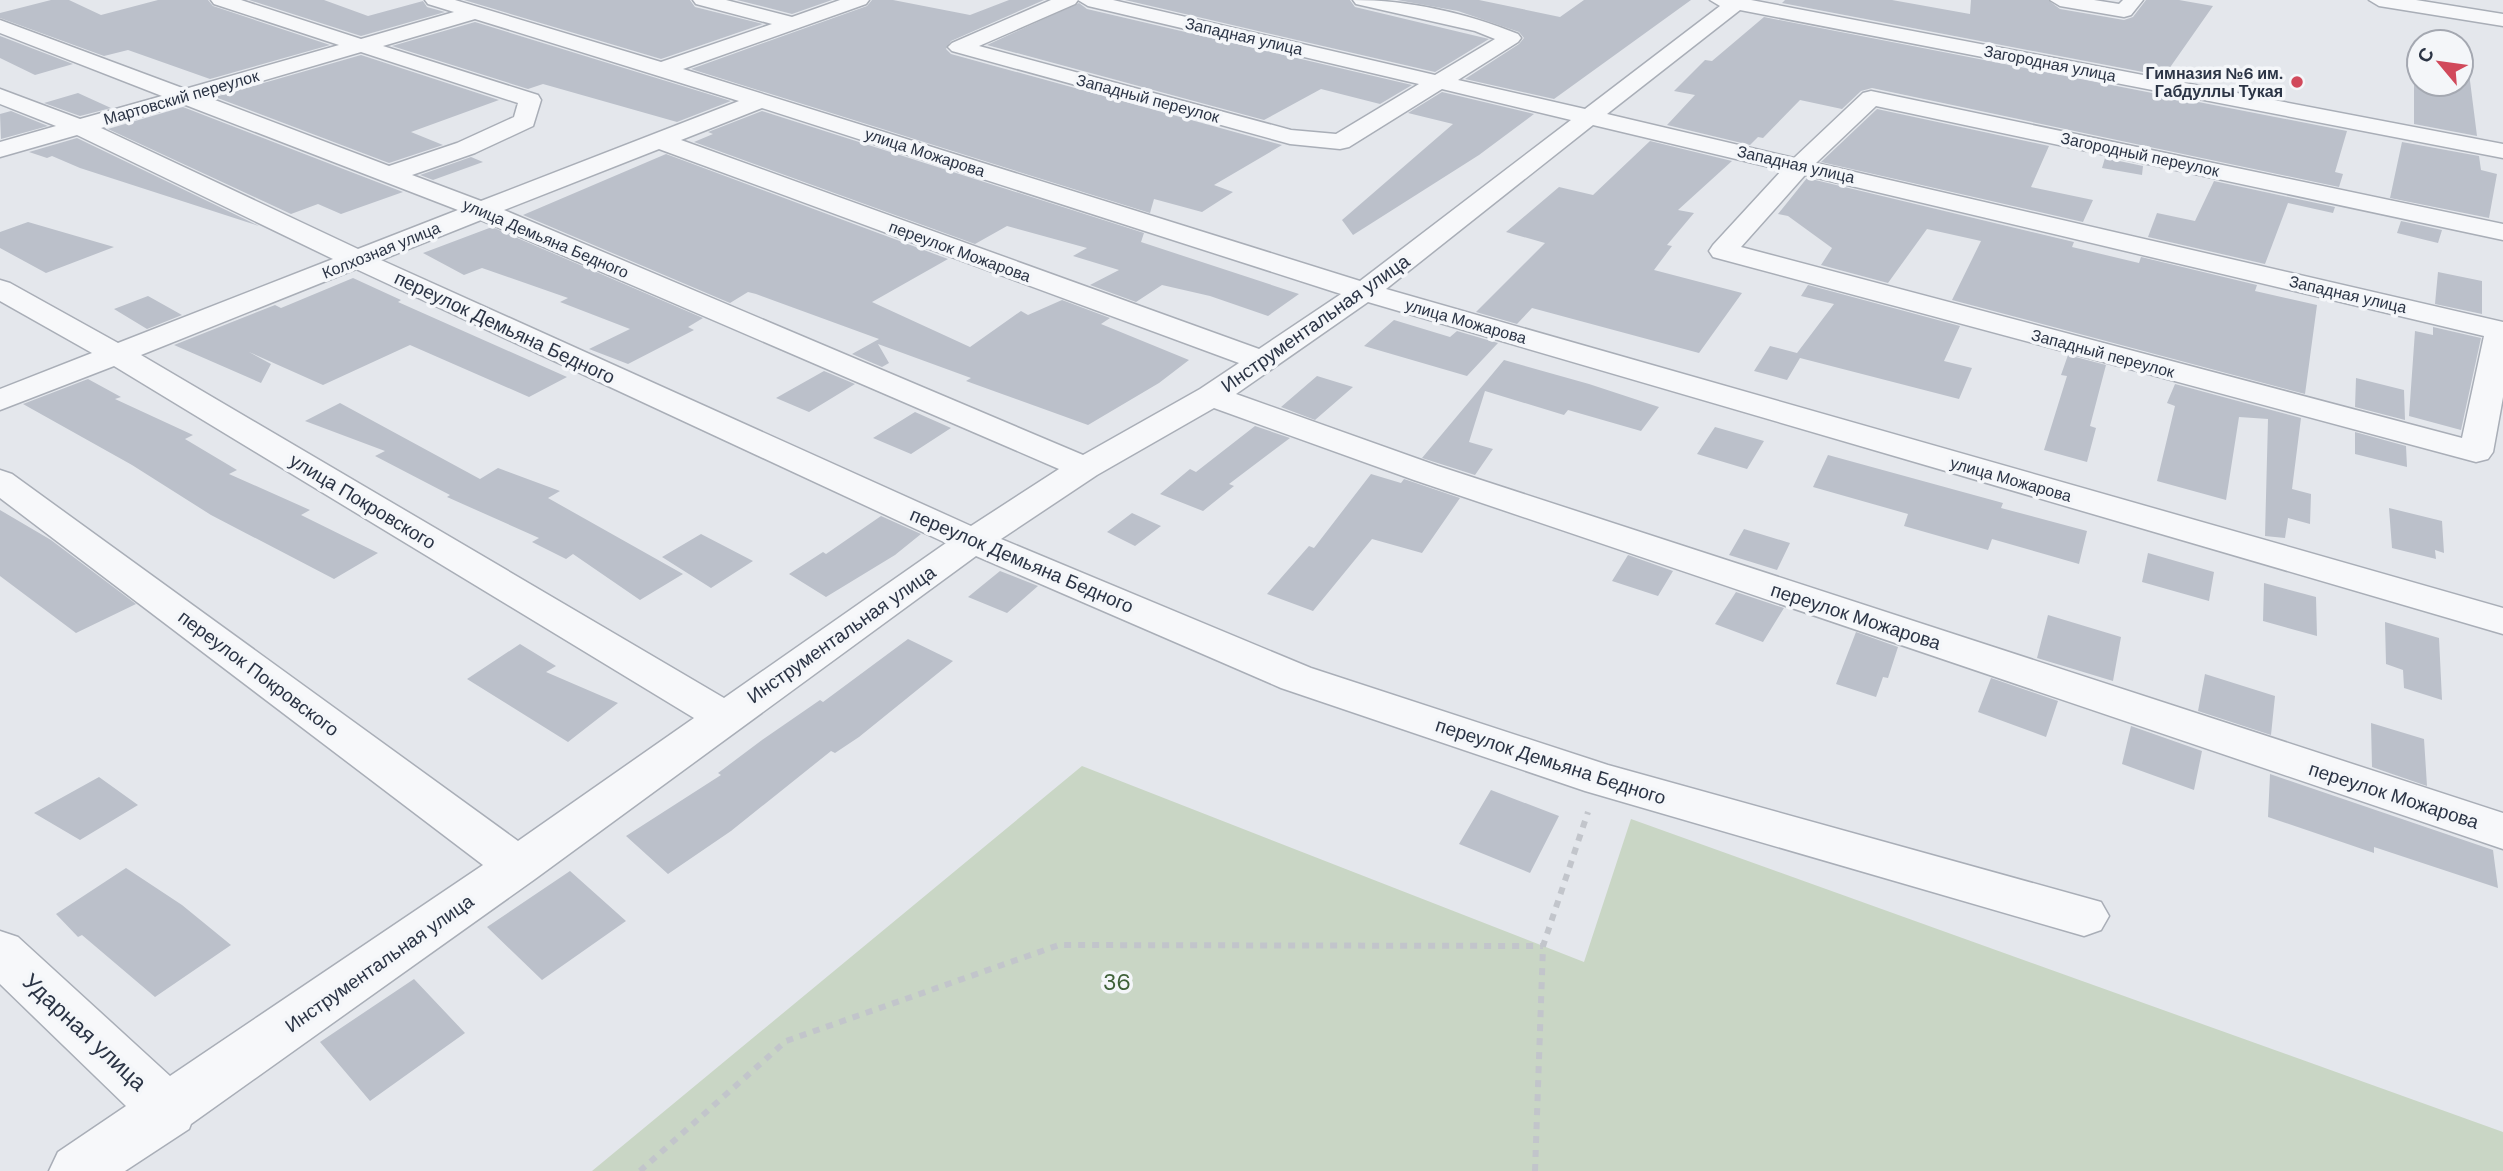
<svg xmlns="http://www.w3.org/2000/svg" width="2503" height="1171" viewBox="0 0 2503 1171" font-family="'DM Sans',sans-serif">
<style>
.green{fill:#c9d6c5}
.building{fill:#bbc0ca}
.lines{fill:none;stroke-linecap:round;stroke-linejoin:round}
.minor-casing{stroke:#a9aeb7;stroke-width:3}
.path{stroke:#c2c5cb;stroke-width:6;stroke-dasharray:7 7;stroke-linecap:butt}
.minor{fill:#f7f8fa;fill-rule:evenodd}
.poi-dot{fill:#d1495b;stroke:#f4f6f9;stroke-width:2.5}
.labels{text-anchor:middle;stroke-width:7;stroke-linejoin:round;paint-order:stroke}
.far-street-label{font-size:16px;fill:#2b3445;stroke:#f4f6f9}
.far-poi-label{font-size:16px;font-weight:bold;fill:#2b3445;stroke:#f4f6f9;text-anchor:end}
.street-label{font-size:19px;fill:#2b3445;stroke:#f4f6f9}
.near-park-label{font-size:23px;fill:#3f6138;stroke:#f4f6f9}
.near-street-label{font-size:23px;fill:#2b3445;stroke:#f4f6f9}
</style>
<rect width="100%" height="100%" fill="#e4e7ec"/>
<path class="green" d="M1082 766 1584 962 1631 819 2503 1132V1171H592Z"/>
<path class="building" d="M51 0H69L101 15 158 0H208L213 6 330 45 210 79 128 50 104 56 0 18V13Z
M249 0H324L368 16 423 1 427 7 445 12 361 36Z
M464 0H690L695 7 763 24 661 59Z
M737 0H832L792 14Z
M872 0H893L970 15 1009 0H1044L951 41 946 49 951 54 1282 145 1214 185 1233 192 1202 212 1154 199 1150 213 691 69 867 6Z
M1125 0H1350L1355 7 1489 39 1435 72Z
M1397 0H1479L1560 17 1584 0H1691L1554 99 1465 79 1519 44 1524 38 1519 32 1458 11Z
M1785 0H1892L1970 14 1971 0H2048L2060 9 2124 20 2133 17 2146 0H2179L2213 6 2164 76 1782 3Z
M1079 3 1087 9 1412 85 1380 104 1321 89 1264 120 987 45Z
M1764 17 2347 131 2335 172 2343 174 2339 187 1872 88 1861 91 1842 109 1800 100 1763 138 1758 137 1750 145 1667 125 1695 95 1674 91 1705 60 1712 61Z
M475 22 731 101 677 122 543 84 528 89 392 46Z
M0 36 73 64 35 75 0 58Z
M361 55 499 100 411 132 443 145 389 163 215 97Z
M2419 59V84H2461V64L2468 65 2477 136 2414 124V85Z
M1442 92 1534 114 1479 155 1353 235 1342 220 1453 124 1408 113Z
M78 93 111 108 80 116 44 103Z
M183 107 403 192 341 214 318 204 291 214 108 129Z
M1877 109 2049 146 2031 187 2093 200 2083 222 1821 162Z
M11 111 48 126 1 139 0 114Z
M762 111 1144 233 1141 242 1299 294 1268 316 1210 296 1162 285 1136 302 1090 285 1119 270 1073 256 1087 248 1007 226 975 244 694 142 713 134 708 132Z
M77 138 259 226 80 168 52 156 47 158 29 152Z
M1650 141 1732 161 1678 210 1694 213 1667 245 1672 246 1654 270 1742 293 1699 353 1532 308 1517 324 1476 312 1545 243 1506 232 1559 187 1593 195Z
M2402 142 2479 156 2481 170 2497 174 2489 218 2390 198Z
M666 154 948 259 872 302 970 347 1021 311 1028 315 1062 300 1110 318 1101 324 1189 360 1159 383 1088 425 966 381 971 378 878 344 889 363 882 367 852 354 879 339 756 294 748 292 730 303 523 215Z
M471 157 483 162 433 180 420 175Z
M2105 158 2143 166 2142 175 2102 168Z
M1807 178 2074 242 2072 247 2139 263 2141 257 2257 285 2255 291 2317 305 2305 394 1952 300 1981 241 1927 229 1888 283 1821 265 1832 248 1788 216 1778 214Z
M2214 181 2335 207 2333 213 2288 203 2265 264 2148 237 2157 213 2195 221Z
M2401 221 2442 230 2438 243 2397 233Z
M28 222 114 247 46 273 0 248V232Z
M492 227 703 318 688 327 694 330 628 364 589 349 630 329 560 302 568 298 482 268 464 275 423 253Z
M2438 272 2482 281V314L2435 304Z
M353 278 401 300 398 302 567 377 529 397 410 345 323 385 249 352 271 364 261 383 174 345 275 305 281 308Z
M1808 285 1960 326 1944 361 1972 368 1959 399 1800 358 1787 380 1754 371 1770 346 1797 353 1834 304 1801 296Z
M148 296 182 315 147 329 114 309Z
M1394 320 1450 337 1457 331 1498 343 1467 376 1364 346Z
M2433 327 2481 338 2461 430 2409 416 2415 331 2433 335Z
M2068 355 2106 365 2090 426 2096 428 2087 462 2044 450 2067 376 2061 375Z
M1504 360 1589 384 1659 407 1641 431 1568 410 1564 415 1485 391 1469 442 1493 449 1475 475 1422 458Z
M824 371 855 384 809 412 776 398Z
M1317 376 1353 387 1315 420 1281 407Z
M2356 378 2404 390 2405 420 2355 407Z
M88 379 121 397 115 399 193 435 185 439 237 470 229 474 310 510 301 515 378 553 334 579 211 515 132 465 23 404Z
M2175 384 2301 418 2292 489 2311 494 2310 524 2288 518 2285 538 2265 536 2268 419 2239 417 2226 500 2157 481 2175 406 2167 403Z
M340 403 480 479 498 468 560 491 548 498 683 574 640 600 573 554 566 559 532 542 539 538 447 497 450 495 375 456 385 451 305 421Z
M915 412 951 428 911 454 873 438Z
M1255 426 1290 438 1229 484 1234 486 1203 511 1160 494 1190 469 1196 472Z
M1715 427 1764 441 1747 469 1697 454Z
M2355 432 2406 446 2407 467 2355 454Z
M1828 455 2003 503 2001 508 2087 531 2079 564 1992 539 1988 550 1904 526 1908 514 1813 487Z
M1371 474 1401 483 1404 479 1460 498 1422 553 1372 539 1313 611 1267 594 1309 546 1314 548Z
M2389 508 2442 521 2444 553 2435 550 2436 559 2392 548Z
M0 510 51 540 136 604 76 633 0 576Z
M1132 513 1161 526 1135 546 1107 532Z
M881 516 921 534 895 555 826 597 789 574 823 552 826 554Z
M1744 529 1790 543 1777 570 1729 555Z
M701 534 753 561 711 588 662 557Z
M2148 553 2214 572 2209 601 2142 582Z
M1628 555 1673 571 1658 596 1612 581Z
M1000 571 1038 586 1007 613 968 597Z
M2264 583 2316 597 2317 636 2263 621Z
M1736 592 1784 608 1763 642 1715 624Z
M2048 615 2121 637 2113 681 2037 658Z
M2385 622 2439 638 2442 700 2404 688 2403 670 2386 664Z
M1856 632 1898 647 1888 678 1883 677 1876 697 1836 684Z
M908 639 953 661 859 737 835 753 831 751 731 831 668 874 626 836 721 775 718 773 762 740 820 700 823 702Z
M520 644 556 666 546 672 618 703 568 742 467 679Z
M2205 674 2275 696 2271 735 2198 711Z
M1991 678 2058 701 2046 737 1978 712Z
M2371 723 2424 739 2427 786 2372 767Z
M2131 726 2202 751 2194 790 2122 764Z
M2270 774 2493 850 2498 888 2374 847V853L2268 817Z
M99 777 138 805 80 840 34 813Z
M1491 790 1559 816 1530 873 1459 844Z
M126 868 182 905 231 945 155 997 82 935 78 937 56 914Z
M570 871 626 921 542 980 487 927Z
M414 979 465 1033 370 1101 320 1042Z"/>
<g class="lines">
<g class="minor-casing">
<path id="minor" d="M211 0H241L361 39 454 12 428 4 425 0H455L661 62 772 24 696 4 693 0H726L792 17 840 0H869L866 4 683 69 1360 281 1571 120 1442 89 1349 147 1340 149 1290 144 952 51 948 47 952 43 1051 0H1078L1075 4 979 46 1291 130 1336 134 1419 84 1088 6 1078 0H1113L1435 75 1495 39 1475 31 1356 4 1353 0C1409 0 1466 13 1518 34L1521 38 1518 42 1458 80 1585 109 1720 6 1710 0H1751L2503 144V158L1740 10 1607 114 1794 158 1863 93 1871 91 2503 224V240L1876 106 1816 163 2503 322V397L2493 452 2488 459 2476 462 1713 257 1709 251 1713 245 1782 170 1593 125 1386 289 2503 608V634L1368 302 1236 394 1438 466 2503 813V849L1414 480 1214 408 1097 475 1001 539 1311 668 1608 765 2101 902 2109 916 2101 930 2084 936 1585 791 1281 688 976 556 535 879 191 1124 189 1129 125 1171H49L58 1152 126 1106 0 984V931L18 937 170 1076 483 865 0 498V470L12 474 518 841 694 718 114 366 0 410V389L92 353 0 301V280L10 283 118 343 333 259 77 135 0 157V142L56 126 0 104V89L80 119 162 96 0 33V20L185 89 339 45 214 4ZM475 19 739 101 481 201 412 175 475 153 533 126 541 100 538 95 383 46ZM361 52 518 103 514 117 457 143 389 166 207 97ZM183 104 458 210 358 249 101 128ZM762 108 1341 294 1259 349 681 140ZM659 149 1239 363 1200 389 1083 455 504 210ZM1805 175 2484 336 2462 438 1741 247ZM481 220 1059 469 971 526 381 260ZM356 269 946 543 724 698 141 355Z
M2050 0H2094L2119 4 2123 0H2143L2131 15 2124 17 2060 6Z
M2369 0H2416L2503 14V26L2379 6Z"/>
</g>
<path class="path" d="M640 1171 786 1041 1059 945 1543 946
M1535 1171 1543 946 1588 812"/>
<use href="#minor" class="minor"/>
</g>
<circle class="poi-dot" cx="2297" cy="82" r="7"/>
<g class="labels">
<g class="far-street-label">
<text transform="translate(1244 36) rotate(13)" y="6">Западная улица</text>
<text transform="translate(2050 63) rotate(11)" y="6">Загородная улица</text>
<text transform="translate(181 97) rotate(-16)" y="6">Мартовский переулок</text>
<text transform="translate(1148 98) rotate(15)" y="6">Западный переулок</text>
<text transform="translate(925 152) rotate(18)" y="6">улица Можарова</text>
<text transform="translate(2140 154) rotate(12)" y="6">Загородный переулок</text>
<text transform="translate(1796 164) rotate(13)" y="6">Западная улица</text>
<text transform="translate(546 238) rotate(23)" y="6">улица Демьяна Бедного</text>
<text transform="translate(381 250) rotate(-22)" y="6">Колхозная улица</text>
<text transform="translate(960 251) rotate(20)" y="6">переулок Можарова</text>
<text transform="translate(2348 294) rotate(13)" y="6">Западная улица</text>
<text transform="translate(1466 321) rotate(16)" y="6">улица Можарова</text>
<text transform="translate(2103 353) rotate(15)" y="6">Западный переулок</text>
<text transform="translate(2011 479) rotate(16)" y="6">улица Можарова</text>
</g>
<g class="far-poi-label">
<text x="2283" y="79">Гимназия №6 им.<tspan x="2283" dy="18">Габдуллы Тукая</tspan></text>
</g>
<g class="street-label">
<text transform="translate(1315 323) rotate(-35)" y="7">Инструментальная улица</text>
<text transform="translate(505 327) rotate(25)" y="7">переулок Демьяна Бедного</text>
<text transform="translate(363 501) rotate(31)" y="7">улица Покровского</text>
<text transform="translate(1022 560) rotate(23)" y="7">переулок Демьяна Бедного</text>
<text transform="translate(1856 616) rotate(18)" y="7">переулок Можарова</text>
<text transform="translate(841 634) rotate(-35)" y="7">Инструментальная улица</text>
<text transform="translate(259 673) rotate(37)" y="7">переулок Покровского</text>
<text transform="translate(1551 761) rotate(18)" y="7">переулок Демьяна Бедного</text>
<text transform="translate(2394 795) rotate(18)" y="7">переулок Можарова</text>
<text transform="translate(379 963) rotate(-35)" y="7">Инструментальная улица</text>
</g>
<g class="near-park-label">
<text x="1117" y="990">36</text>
</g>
<g class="near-street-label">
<text transform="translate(85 1032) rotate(43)" y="8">Ударная улица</text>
</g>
</g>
<g transform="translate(2440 63) rotate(299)"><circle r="33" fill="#f4f6f9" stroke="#a4a8b1" stroke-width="2"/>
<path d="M0-5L12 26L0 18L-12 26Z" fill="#d1495b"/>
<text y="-10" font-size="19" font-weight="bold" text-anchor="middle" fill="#2b3445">С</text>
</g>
</svg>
